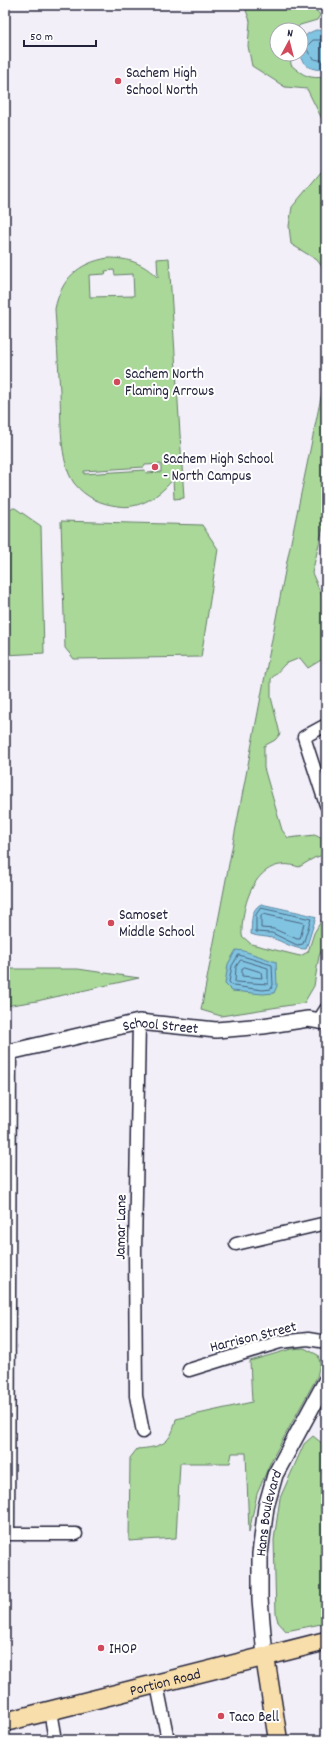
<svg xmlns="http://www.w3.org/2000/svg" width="331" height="1745" viewBox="0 0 331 1745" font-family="Dekko,sans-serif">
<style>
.green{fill:#a9d898;stroke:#667d6a;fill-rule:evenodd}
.water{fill:#81c4e2;stroke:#5b839f}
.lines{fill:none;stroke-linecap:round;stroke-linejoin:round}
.shore{stroke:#48637e;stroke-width:1}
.minor-casing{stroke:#22223b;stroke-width:15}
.tertiary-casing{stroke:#22223b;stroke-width:18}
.primary-casing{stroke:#22223b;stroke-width:21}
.minor{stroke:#fff;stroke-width:12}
.tertiary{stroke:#fff;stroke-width:15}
.primary{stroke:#f8deab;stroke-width:18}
.poi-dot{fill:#d1495b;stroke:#fff;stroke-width:1.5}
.labels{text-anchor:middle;stroke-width:4;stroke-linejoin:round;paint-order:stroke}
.poi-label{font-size:15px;fill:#22223b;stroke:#fff;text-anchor:start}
.street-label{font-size:15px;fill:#22223b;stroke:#fff}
</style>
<rect width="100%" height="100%" fill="#f2eff8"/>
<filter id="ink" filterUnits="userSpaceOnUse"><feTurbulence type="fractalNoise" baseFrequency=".025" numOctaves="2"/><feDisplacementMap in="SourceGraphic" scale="8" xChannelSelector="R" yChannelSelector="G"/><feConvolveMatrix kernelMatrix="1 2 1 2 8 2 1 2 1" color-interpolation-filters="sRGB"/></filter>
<g filter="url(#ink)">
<path class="green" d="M244 5H312L320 15 317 20 300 25 295 30H277V54H290L291 65C304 76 309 79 326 77V117L322 119 307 89 285 87 252 66 248 46 250 21Z
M326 166V272L317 260 291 244 289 226 292 207Z
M108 258C128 258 143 263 158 278L157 259 169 258 184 498 174 499 173 479C161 495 139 510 118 506 101 504 86 498 74 483 59 462 61 417 60 391 58 364 57 337 55 309 61 279 78 263 108 258ZM114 270 115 275 133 274 134 296 90 297 89 275 106 274 105 271ZM161 464V472L146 473 145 470 84 474V471L144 467 145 465Z
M326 373V515L312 573 322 596 326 597V657L308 668 300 658 285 664 271 679V697L280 734 275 740 264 746V768L282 830 288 838 315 835 324 840 326 854 314 858 299 867C257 853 241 903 242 936L251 944 300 956 308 952 314 933 326 913V941L319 956 314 986 304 1003 221 1016 201 1010 286 566Z
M15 508 41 526 44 653 5 655V509Z
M61 521 202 525 218 549 201 657 74 659 65 648Z
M5 969H78L139 978 37 1001 5 1006Z
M304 1348 318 1355 320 1363 317 1377 271 1461 257 1494 249 1532 246 1453H232L230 1463H180L176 1538 129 1541 130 1458 137 1449C162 1447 171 1444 176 1419L252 1402 250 1361 291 1349Z
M313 1436 323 1444 325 1452 326 1623 286 1631 278 1622 276 1614 274 1540 280 1498 304 1444Z"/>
<path class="water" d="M316 30 326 31 325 69C312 71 303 66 299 54H301C301 40 302 35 316 30Z
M261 904C269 906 313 915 316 917L306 949C293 949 284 942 272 938 265 936 258 937 251 934 252 923 250 910 261 904Z
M236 950 244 951 276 962 277 986 274 993 263 994 232 991 225 984 228 964Z"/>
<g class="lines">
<path class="shore" d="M326 40H313L306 47C311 58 313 61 326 60
M261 908 311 919 303 944 297 945 272 933 256 932V915Z
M263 914 304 923 300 939H297L274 929 261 928V917Z
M239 955 272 965 273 985 271 989 263 990 233 986 229 982 232 966Z
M241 960 268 968V984L235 982 236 967Z
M245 967 261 972 262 978 242 976V969Z"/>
<g class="minor-casing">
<path id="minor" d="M326 725 304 737 326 805
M319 1020 326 1009
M139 1022 135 1251 136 1396 143 1432
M236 1244 326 1223
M189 1370 280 1342 308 1339 326 1342
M5 1534H76
M8 1534 10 1053
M157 1685 168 1740
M50 1711 55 1740"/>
</g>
<g class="tertiary-casing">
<g id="tertiary">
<path id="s1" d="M5 1053 139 1022 216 1030 263 1026 308 1019 326 1022"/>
<path id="s2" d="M265 1657 260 1599V1554L266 1507 275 1475 326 1381"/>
</g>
</g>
<g class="primary-casing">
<g id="primary">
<path d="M265 1657 278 1740"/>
<path id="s3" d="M5 1722 326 1641"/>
</g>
</g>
<use href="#minor" class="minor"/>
<use href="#tertiary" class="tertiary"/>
<use href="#primary" class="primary"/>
</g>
</g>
<g class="poi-dot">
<circle cx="118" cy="81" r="4"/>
<circle cx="117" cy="382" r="4"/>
<circle cx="155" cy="467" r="4"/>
<circle cx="111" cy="923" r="4"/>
<circle cx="101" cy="1648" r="4"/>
<circle cx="221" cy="1716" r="4"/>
</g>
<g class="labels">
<g class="poi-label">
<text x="126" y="77">Sachem High<tspan x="126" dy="17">School North</tspan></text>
<text x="125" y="378">Sachem North<tspan x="125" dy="17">Flaming Arrows</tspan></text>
<text x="163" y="463">Sachem High School<tspan x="163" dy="17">- North Campus</tspan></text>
<text x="119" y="919">Samoset<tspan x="119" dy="17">Middle School</tspan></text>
<text x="109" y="1653">IHOP</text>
<text x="229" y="1721">Taco Bell</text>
</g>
<g class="street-label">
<text dy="5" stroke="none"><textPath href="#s1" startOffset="159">School Street</textPath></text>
<text transform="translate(120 1227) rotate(-89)" y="5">Jamar Lane</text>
<text transform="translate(253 1336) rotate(-14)" y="5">Harrison Street</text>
<text dy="5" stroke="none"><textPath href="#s2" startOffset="145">Hans Boulevard</textPath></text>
<text dy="5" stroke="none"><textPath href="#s3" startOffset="165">Portion Road</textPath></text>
</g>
</g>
<rect width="331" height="1745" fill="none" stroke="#fff" stroke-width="20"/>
<rect x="10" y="10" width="311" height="1725" fill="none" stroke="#22223b" stroke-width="1.5" filter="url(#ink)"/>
<g transform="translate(289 42) rotate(7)"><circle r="19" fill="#ffffff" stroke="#a7a7b1"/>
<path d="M0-3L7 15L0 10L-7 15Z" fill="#d1495b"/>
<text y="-6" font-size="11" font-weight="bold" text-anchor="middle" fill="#22223b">N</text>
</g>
<path d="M24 40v6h72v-6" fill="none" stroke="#22223b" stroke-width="2"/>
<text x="30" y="40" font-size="12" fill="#22223b" stroke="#ffffff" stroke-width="3" paint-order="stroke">50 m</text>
</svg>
